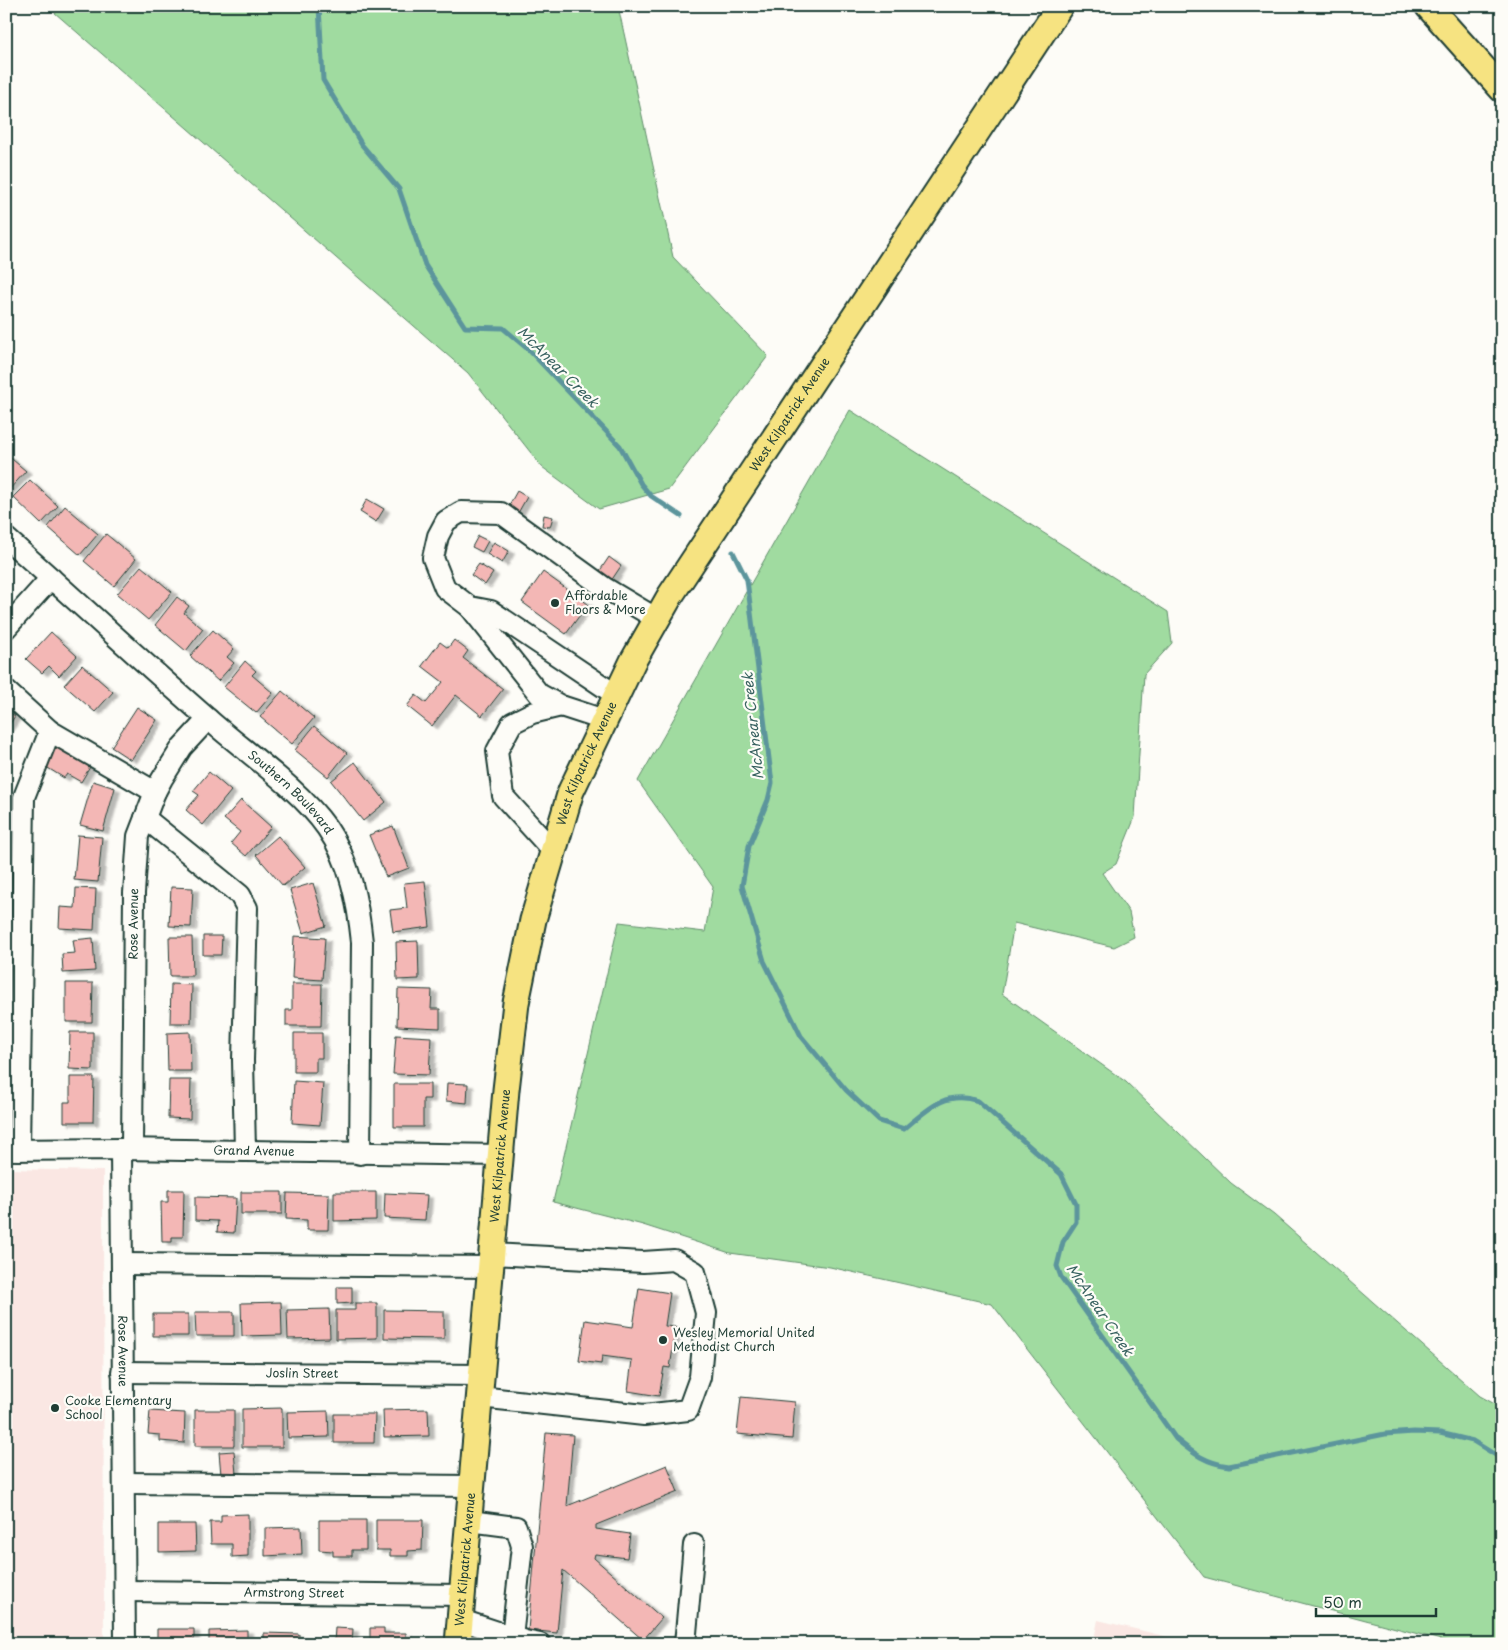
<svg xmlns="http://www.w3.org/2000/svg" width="1508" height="1650" viewBox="0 0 1508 1650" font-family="'Playpen Sans',sans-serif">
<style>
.built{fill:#fae7e3}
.green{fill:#a0dba0;stroke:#608c6a}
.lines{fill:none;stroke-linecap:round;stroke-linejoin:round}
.stream{stroke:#5b959c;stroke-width:5}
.building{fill:#f3b7b5;stroke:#1f3d34;filter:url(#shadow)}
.minor-casing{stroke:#1f3d34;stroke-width:24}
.major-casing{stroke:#1f3d34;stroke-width:29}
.minor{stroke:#fdfcf7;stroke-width:20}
.major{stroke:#f6e381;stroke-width:25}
.poi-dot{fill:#1f3d34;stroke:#fdfcf7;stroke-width:2}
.labels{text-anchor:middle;stroke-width:4.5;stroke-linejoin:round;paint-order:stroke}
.street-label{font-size:12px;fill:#1f3d34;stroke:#fdfcf7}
.poi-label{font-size:12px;fill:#1f3d34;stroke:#fdfcf7;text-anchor:start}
.water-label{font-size:14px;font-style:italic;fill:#386260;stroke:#fdfcf7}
</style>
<defs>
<filter id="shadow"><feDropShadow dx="5.5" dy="3" stdDeviation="1" flood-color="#0004"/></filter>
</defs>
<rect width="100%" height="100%" fill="#fdfcf7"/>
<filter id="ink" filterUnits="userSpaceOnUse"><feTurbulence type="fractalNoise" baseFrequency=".02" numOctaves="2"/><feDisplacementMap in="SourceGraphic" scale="10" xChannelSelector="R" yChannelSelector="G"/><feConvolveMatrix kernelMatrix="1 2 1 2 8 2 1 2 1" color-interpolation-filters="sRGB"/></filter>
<g filter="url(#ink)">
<path class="built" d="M6 1169 103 1171 104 1644H6Z
M1098 1620 1197 1644H1093Z"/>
<path class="green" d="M47 6H618L673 257 768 356 669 489 599 509 542 467 468 373Z
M850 410 1168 612 1172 643 1144 674 1135 817 1116 864 1102 873 1129 912 1134 937 1114 947 1014 923 1002 994 1126 1082 1231 1183 1274 1215 1480 1396 1502 1408V1644H1456L1204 1577 992 1304 830 1267 730 1253 643 1225 553 1202 619 922 705 932 713 887 638 781Z"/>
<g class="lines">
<path class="stream" d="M319 6 323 80 362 145 399 189 425 265 465 327 503 328 529 350 620 446 641 484 651 496 681 516
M733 552 747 580 772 783 768 800 749 846 742 886 764 961 801 1036 846 1090 879 1121 904 1129C928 1109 945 1090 978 1101L1061 1174 1076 1204V1222L1063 1242 1057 1266 1061 1277 1176 1439C1194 1454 1206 1463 1229 1466L1385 1434 1414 1432 1440 1433 1473 1441 1502 1459"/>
</g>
<path class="building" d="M6 454 26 471 7 492H6Z
M30 480 58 506 41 524 13 497Z
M517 491 527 497 518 513 508 507Z
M367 499 384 509 376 522 360 512Z
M65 506 98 534 80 555 48 527Z
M544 515 553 517 550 527 542 526Z
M106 534 136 559 114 586 84 561Z
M478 536 488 541 482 552 472 547Z
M494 542 509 551 502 563 487 554Z
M609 557 621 566 611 581 599 572Z
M479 564 493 573 485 585 471 575Z
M141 566 172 592 148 620 117 594Z
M543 572 588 604 566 634 522 602Z
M177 597 189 606 184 613 203 629 186 651 155 625Z
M213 630 234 649 227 657 234 663 218 681 190 656Z
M51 632 77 656 59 676 49 666 42 673 26 659Z
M454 640 468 651 463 658 503 689 482 716 456 695 432 726 407 706 416 695 426 703 443 682 422 666 440 642 448 648Z
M245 661 256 671 252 675 273 693 256 713 224 687Z
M82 665 113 692 95 712 64 685Z
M282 691 314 718 292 744 260 717Z
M137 707 157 720 131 760 111 747Z
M6 710 15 716 6 730Z
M314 726 347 753 328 777 295 750Z
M54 746 90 767 81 782 67 774 64 778 43 765Z
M355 762 386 802 363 821 331 781Z
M209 772 231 791 203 825 186 810 199 795 193 791Z
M93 781 115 788 103 831 80 825Z
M241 800 271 827 246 856 231 843 240 832 224 819Z
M393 826 409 868 386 877 369 835Z
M78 835 102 837 98 882 74 880Z
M278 836 305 867 283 886 256 855Z
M425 881 430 927 393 932 390 910 407 908 404 883Z
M313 883 326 926 303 933 290 890Z
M171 887 193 888 191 927 169 926Z
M76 888 96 889 94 930 59 928 60 907 75 908Z
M203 936H222L221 955H203Z
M294 936 325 938 322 980 292 978Z
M169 937H192L193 976H170Z
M93 938 95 971 63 973 62 954 75 953 73 940Z
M418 941 419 979 397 980 396 942Z
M66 983H93L92 1022H66Z
M171 984 192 985 191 1023H170Z
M292 984H322L321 1026H286V1010H292Z
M398 989 432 990 431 1009H440V1028L397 1026Z
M70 1032H93V1070L69 1069Z
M190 1032 191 1071H168L167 1033Z
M294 1033H322V1058H316V1072H294Z
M396 1035 431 1037 429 1075 393 1074Z
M70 1077H94L93 1122H64V1102H70Z
M169 1080H191L190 1119 168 1118Z
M294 1081 323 1083 320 1125 292 1123Z
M447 1083 468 1084 467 1103 446 1101Z
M394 1084H430V1099H423V1127H394Z
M168 1190H184L183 1237H172V1242H162L161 1202H168Z
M241 1192H282V1214H241Z
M334 1192H376V1220L334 1221Z
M287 1193 329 1194 328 1230H307V1220L286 1219Z
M385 1193 427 1195 425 1220 384 1218Z
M195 1197 236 1198 234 1233 217 1232 218 1221 195 1220Z
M337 1287H352V1303L337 1304Z
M639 1288 670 1293 665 1326 676 1327 670 1368 664 1367 659 1396 628 1391 632 1360 602 1356 601 1364 579 1361 585 1320 633 1327Z
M281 1302 282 1335 242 1336 241 1303Z
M355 1303H377V1338L336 1339V1310H355Z
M329 1309 330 1338 288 1339 287 1310Z
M384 1310 444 1311V1339L384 1338Z
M195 1312H234V1336H196Z
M153 1314H188V1336H153Z
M741 1397 795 1402 792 1439 737 1434Z
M282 1408V1447H242V1409Z
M428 1409 429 1436 384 1437 383 1410Z
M195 1410H234V1446H195Z
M150 1411 185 1413 184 1443 160 1441V1435L148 1434Z
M328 1411 329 1437 288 1438 287 1412Z
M334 1414H375L374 1443H334Z
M546 1433 573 1435 567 1506 667 1465 678 1492 596 1525V1529L630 1534 627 1558 595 1554 594 1558 662 1618 643 1640 563 1570 557 1633 528 1630Z
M234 1451 236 1474 221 1475 219 1452Z
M248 1514V1556L232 1557V1544H211L210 1522H221V1515Z
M319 1520H366V1550H352V1556H333V1551L319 1550Z
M376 1520H423L422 1550 408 1551V1556H390V1550H376Z
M159 1524H195L196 1551 159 1552Z
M301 1527 302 1554 265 1556V1528Z
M335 1628 353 1629 352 1644H315V1642L334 1643Z
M370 1628H384V1633H406V1644H370Z
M157 1629H194V1644H157Z
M247 1630V1644H209V1631Z
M264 1633 299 1634V1644H264Z"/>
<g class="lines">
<g class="minor-casing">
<g id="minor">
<path id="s1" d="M6 538C74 598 139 659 207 718 245 752 298 787 327 828 350 861 358 903 362 942L360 1154"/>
<path d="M470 607 539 694 561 706 604 720"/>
<path d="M6 628 51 578"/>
<path d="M6 691 50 731 155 792"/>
<path d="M616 695 491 611 470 607 445 588 433 558 438 536 446 521 461 512 501 513 605 588 657 619"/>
<path d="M145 818 240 895 247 908 243 1060 245 1151"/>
<path d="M552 850 503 796 497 751 512 723 532 713 561 706"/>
<path id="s2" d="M121 1149 125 1644"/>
<path id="s3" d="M132 1149 134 893 138 836 155 792 162 779 182 747 208 719"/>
<path id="s4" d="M6 1150 121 1149 501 1155"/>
<path d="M19 1150 24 797 50 731"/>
<path d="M122 1264 491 1267"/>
<path id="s5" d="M122 1372 482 1375"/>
<path d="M480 1397 644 1415 688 1410 700 1377 706 1313 695 1272 674 1260 643 1262 492 1254"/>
<path d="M124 1483 473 1486"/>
<path d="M470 1521 516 1527 522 1546 512 1637"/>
<path id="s6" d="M125 1591 463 1595"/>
<path d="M461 1620 525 1641 540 1644"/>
<path d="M685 1644 694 1545"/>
</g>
</g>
<g class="major-casing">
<g id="major">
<path d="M1428 6 1502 89"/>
<path id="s7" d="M458 1644 506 1090 516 1003 533 920 571 791 633 661 670 596 1060 6"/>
</g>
</g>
<use href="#minor" class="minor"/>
<use href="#major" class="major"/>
</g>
</g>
<g class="poi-dot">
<circle cx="555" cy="603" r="5"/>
<circle cx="663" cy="1340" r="5"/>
<circle cx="55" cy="1408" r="5"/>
</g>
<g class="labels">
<g class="street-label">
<text dy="4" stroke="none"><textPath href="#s7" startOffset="1299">West Kilpatrick Avenue</textPath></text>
<text dy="4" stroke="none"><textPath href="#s7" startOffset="894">West Kilpatrick Avenue</textPath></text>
<text dy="4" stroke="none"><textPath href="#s1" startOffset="382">Southern Boulevard</textPath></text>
<text dy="4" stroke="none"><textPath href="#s3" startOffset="225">Rose Avenue</textPath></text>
<text dy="4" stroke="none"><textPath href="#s4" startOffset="248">Grand Avenue</textPath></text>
<text dy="4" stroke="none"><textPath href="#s7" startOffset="490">West Kilpatrick Avenue</textPath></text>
<text dy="4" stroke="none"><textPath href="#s2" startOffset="202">Rose Avenue</textPath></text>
<text dy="4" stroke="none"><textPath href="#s5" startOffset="180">Joslin Street</textPath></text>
<text dy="4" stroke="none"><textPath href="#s7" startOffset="85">West Kilpatrick Avenue</textPath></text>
<text dy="4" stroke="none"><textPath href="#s6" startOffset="169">Armstrong Street</textPath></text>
</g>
<g class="poi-label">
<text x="565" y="600">Affordable<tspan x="565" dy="14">Floors &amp; More</tspan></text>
<text x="673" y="1337">Wesley Memorial United<tspan x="673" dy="14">Methodist Church</tspan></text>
<text x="65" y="1405">Cooke Elementary<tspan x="65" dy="14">School</tspan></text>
</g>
<g class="water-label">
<text transform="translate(558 367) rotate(45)" y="5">McAnear Creek</text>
<text transform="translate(753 726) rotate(-96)" y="5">McAnear Creek</text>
<text transform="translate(1100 1310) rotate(56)" y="5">McAnear Creek</text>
</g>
</g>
<rect width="1508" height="1650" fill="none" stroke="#fdfcf7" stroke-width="25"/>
<rect x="12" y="12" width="1483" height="1625" fill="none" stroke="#1f3d34" stroke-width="2" filter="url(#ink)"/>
<path d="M1316 1608v8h120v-8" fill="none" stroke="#1f3d34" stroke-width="2.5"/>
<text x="1323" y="1608" font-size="15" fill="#1f3d34" stroke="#fdfcf7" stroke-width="4" paint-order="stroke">50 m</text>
</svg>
